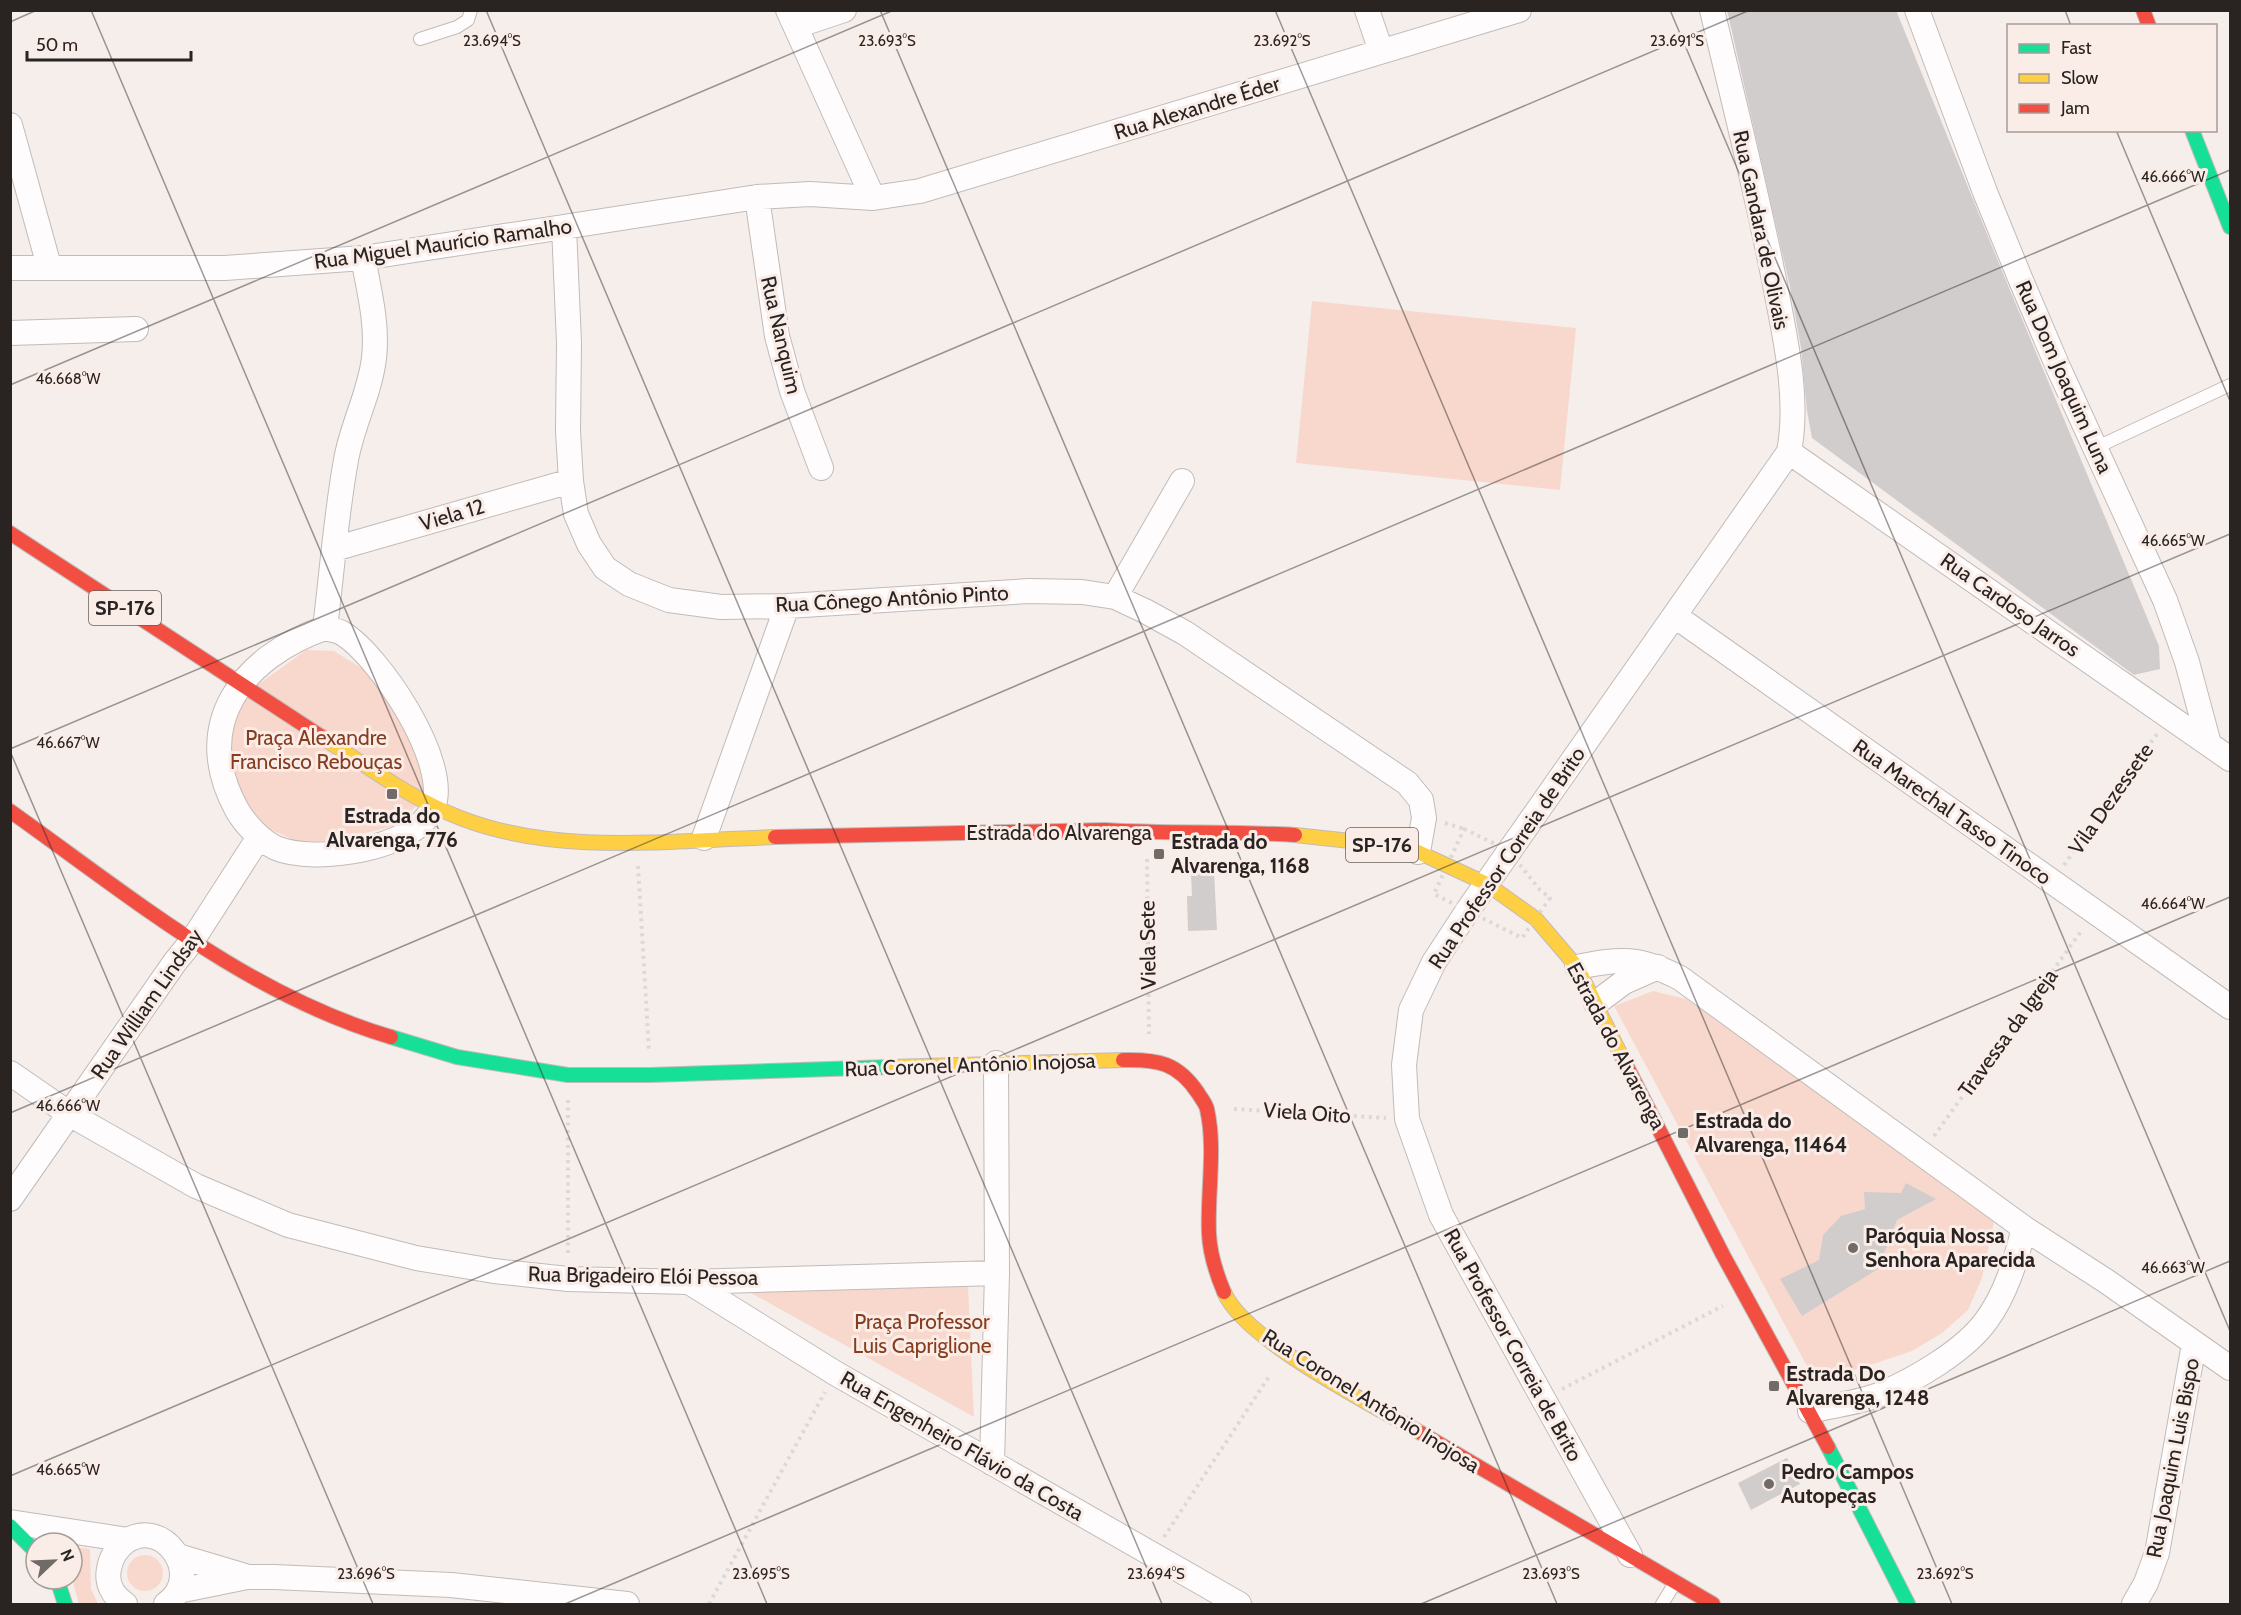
<svg xmlns="http://www.w3.org/2000/svg" width="2241" height="1615" viewBox="0 0 2241 1615" font-family="Cabin,sans-serif">
<style>
.green{fill:#f8d8cc}
.building{fill:#d2cdcd}
.lines{fill:none;stroke-linecap:round;stroke-linejoin:round}
.lane-casing{stroke:#c1bbb9;stroke-width:14}
.street-casing{stroke:#c1bbb9;stroke-width:26}
.fast-casing{stroke:#c1bbb9;stroke-width:16}
.slow-casing{stroke:#c1bbb9;stroke-width:16}
.jam-casing{stroke:#c1bbb9;stroke-width:16}
.path{stroke:#dbd9d8;stroke-width:4;stroke-dasharray:3 4.5;stroke-linecap:butt}
.lane{stroke:#fefcfc;stroke-width:12}
.street{stroke:#fefcfc;stroke-width:24}
.fast{stroke:#16e098;stroke-width:14}
.slow{stroke:#ffcf43;stroke-width:14}
.jam{stroke:#f24e42;stroke-width:14}
.ticks{fill:none;stroke:#292422;stroke-width:1.5;stroke-opacity:0.45}
.poi-dot{fill:#716b68;stroke:#faece7;stroke-width:2}
.labels{text-anchor:middle;stroke-width:6;stroke-linejoin:round;paint-order:stroke}
.shield{fill:#faece7;stroke:#68605d;stroke-width:1.5}
.shield-label{font-size:20px;font-weight:bold;fill:#292422}
.street-label{font-size:21px;fill:#292422;stroke:#faece7}
.park-label{font-size:21px;fill:#863d1f;stroke:#faece7}
.poi-label{font-size:21px;font-weight:bold;fill:#292422;stroke:#faece7;text-anchor:start}
.ticks-label{font-size:15px;text-anchor:middle;fill:#292422;stroke:#faece7;stroke-width:6;stroke-linejoin:round;paint-order:stroke}
</style>
<rect width="100%" height="100%" fill="#f6eeeb"/>
<path class="green" d="M1312 301 1576 328 1560 490 1296 463Z
M306 650 334 651 363 669 402 720 425 778 422 801 394 826 332 841H296L263 826 233 785 224 744 245 694Z
M1653 991 1686 999 1995 1217 1982 1278 1968 1310 1942 1333 1912 1351 1816 1383 1614 1006Z
M968 1285 974 1417 742 1288Z
M72 1547 90 1549 91 1589 98 1604H79L72 1579Z
M127 1573a18 18 0 1 1 36 0a18 18 0 1 1-36 0Z"/>
<path class="building" d="M1727 10H1896L2007 283 2159 646 2160 669 2134 675 1812 438 1807 411 1801 348 1790 287Z
M1214 871 1217 930 1188 931 1187 896H1192L1191 873Z
M1906 1183 1936 1199 1897 1220 1878 1269 1802 1316 1780 1279 1819 1260 1823 1235 1841 1216 1865 1209 1864 1192 1901 1193Z
M1787 1458 1800 1484 1751 1510 1738 1483Z"/>
<g class="lines">
<g class="lane-casing">
<path id="lane" d="M420 39 457 27 468 20 471 10
M2095 448 2230 385
M1662 1604 1675 1583"/>
</g>
<g class="street-casing">
<path id="street" d="M788 10 873 198
M1367 10 1381 51
M1917 10 1985 192 2020 278 2058 367 2165 600 2187 662 2209 744
M796 26 844 10
M10 125 49 266
M757 197 777 336 792 391 821 468
M564 227 569 343 568 431 571 481 576 514 589 544 605 568 629 584 669 600 721 607 787 606 1029 591 1082 592 1115 597 1145 611 1185 633 1407 783 1421 800 1424 818 1418 852
M10 268H225L363 258 757 197 810 194 873 198 920 191 1519 10
M10 333 136 329
M1789 452 2230 759
M334 549 571 481
M1115 597 1182 481
M1675 616 2230 1007
M325 628C330 630 337 630 342 633 379 655 451 763 433 807 416 850 314 864 276 848 261 841 245 824 237 810 190 725 242 657 325 628Z
M325 628C332 572 336 515 346 460 352 425 370 393 374 358 378 325 369 290 363 258
M704 838 787 606
M1577 967C1622 958 1639 957 1680 978L2024 1228 2106 1281 2230 1368
M1596 1003 1624 982 1658 967
M10 1073 71 1115 196 1186 288 1225 416 1258 494 1271 568 1279 689 1282 997 1273
M10 1199 175 962 192 941 259 837
M689 1282 835 1373 1239 1604
M1810 1411C1833 1405 1859 1403 1881 1394 1916 1379 1964 1351 1986 1321 2006 1294 2016 1260 2024 1228
M992 1463 997 1273 996 1063
M10 1522 128 1540
M1630 1555 1441 1215 1407 1119 1404 1065 1411 1010 1434 962 1468 910 1789 452C1799 399 1786 342 1776 290 1758 196 1734 103 1712 10
M178 1556 245 1576
M178 1591 247 1577H274L451 1585 627 1604
M125 1604C113 1596 106 1583 109 1569 111 1557 116 1549 125 1542 163 1515 206 1576 166 1604
M2134 1604 2146 1583 2157 1553 2194 1344"/>
</g>
<g class="fast-casing">
<path id="fast" d="M2192 130 2230 227
M391 1037 457 1057 568 1075H650L890 1067
M1828 1447 1908 1604
M10 1526 36 1552
M57 1579 65 1604"/>
</g>
<g class="slow-casing">
<path id="slow" d="M322 737C367 766 412 800 463 819 561 856 673 840 775 837
M1295 835 1378 844 1418 852 1487 884 1536 919 1577 967 1623 1059
M890 1067 1123 1060
M1224 1292C1244 1340 1373 1405 1421 1433"/>
</g>
<g class="jam-casing">
<path id="jam" d="M2143 10 2149 26
M10 533 322 737
M10 811C130 896 248 995 391 1037
M775 837 1105 830C1168 834 1232 831 1295 835
M1623 1059 1723 1255 1828 1447
M1123 1060C1158 1059 1178 1063 1198 1093 1201 1098 1206 1104 1207 1109 1216 1149 1207 1193 1209 1234 1210 1255 1216 1273 1224 1292
M1421 1433 1713 1604"/>
</g>
<path class="path" d="M1445 823 1464 829
M1464 829 1508 850 1540 890 1550 898 1522 938 1434 894Z
M1147 859 1149 1034
M2064 865 2157 734
M638 866 649 1050
M568 1100V1257
M1234 1109 1386 1118
M1934 1136 2082 930
M1562 1389 1723 1306
M1164 1537 1270 1375
M709 1604 825 1392"/>
<use href="#lane" class="lane"/>
<use href="#street" class="street"/>
<use href="#fast" class="fast"/>
<use href="#slow" class="slow"/>
<use href="#jam" class="jam"/>
</g>
<path class="ticks" d="M91 10 767 1604M486 10 1162 1604M880 10 1557 1604M1275 10 1952 1604M1670 10 2230 1331M2065 10 2071 26M10 22 37 10M2116 130 2230 401M10 385 894 10M10 749 1750 10M10 751 373 1604M10 1113 2230 170M10 1476 2230 534M565 1604 2230 897M1421 1604 2230 1261"/>
<g class="poi-dot">
<rect x="386" y="788" width="12" height="12" rx="3"/>
<rect x="1153" y="848" width="12" height="12" rx="3"/>
<rect x="1677" y="1127" width="12" height="12" rx="3"/>
<circle cx="1853" cy="1248" r="6"/>
<rect x="1768" y="1380" width="12" height="12" rx="3"/>
<circle cx="1769" cy="1484" r="6"/>
</g>
<g class="labels">
<g class="shield">
<rect x="89" y="591" width="72" height="34" rx="4.5"/>
<rect x="1346" y="828" width="72" height="34" rx="4.5"/>
</g>
<g class="shield-label">
<text x="125" y="615">SP-176</text>
<text x="1382" y="852">SP-176</text>
</g>
<g class="street-label">
<text transform="translate(1197 108) rotate(-17)" y="7">Rua Alexandre Éder</text>
<text transform="translate(1761 230) rotate(78)" y="7">Rua Gandara de Olivais</text>
<text transform="translate(443 244) rotate(-8)" y="7">Rua Miguel Maurício Ramalho</text>
<text transform="translate(781 335) rotate(77)" y="7">Rua Nanquim</text>
<text transform="translate(2064 377) rotate(66)" y="7">Rua Dom Joaquim Luna</text>
<text transform="translate(452 515) rotate(-16)" y="7">Viela 12</text>
<text transform="translate(892 599) rotate(-3)" y="7">Rua Cônego Antônio Pinto</text>
<text transform="translate(2010 605) rotate(35)" y="7">Rua Cardoso Jarros</text>
<text transform="translate(2111 799) rotate(-55)" y="7">Vila Dezessete</text>
<text transform="translate(1952 812) rotate(35)" y="7">Rua Marechal Tasso Tinoco</text>
<text x="1059" y="840">Estrada do Alvarenga</text>
<text transform="translate(1507 858) rotate(-56)" y="7">Rua Professor Correia de Brito</text>
<text transform="translate(1148 945) rotate(-91)" y="7">Viela Sete</text>
<text transform="translate(147 1004) rotate(-55)" y="7">Rua William Lindsay</text>
<text transform="translate(2008 1033) rotate(-54)" y="7">Travessa da Igreja</text>
<text transform="translate(1616 1046) rotate(62)" y="7">Estrada do Alvarenga</text>
<text transform="translate(970 1065) rotate(-2)" y="7">Rua Coronel Antônio Inojosa</text>
<text transform="translate(1307 1113) rotate(4)" y="7">Viela Oito</text>
<text transform="translate(643 1276) rotate(1)" y="7">Rua Brigadeiro Elói Pessoa</text>
<text transform="translate(1513 1345) rotate(61)" y="7">Rua Professor Correia de Brito</text>
<text transform="translate(1371 1401) rotate(32)" y="7">Rua Coronel Antônio Inojosa</text>
<text transform="translate(962 1446) rotate(30)" y="7">Rua Engenheiro Flávio da Costa</text>
<text transform="translate(2173 1458) rotate(-79)" y="7">Rua Joaquim Luis Bispo</text>
</g>
<g class="park-label">
<text x="316" y="745">Praça Alexandre<tspan x="316" dy="24">Francisco Rebouças</tspan></text>
<text x="922" y="1329">Praça Professor<tspan x="922" dy="24">Luis Capriglione</tspan></text>
</g>
<g class="poi-label">
<text x="392" y="823" text-anchor="middle">Estrada do<tspan x="392" dy="24">Alvarenga, 776</tspan></text>
<text x="1171" y="849">Estrada do<tspan x="1171" dy="24">Alvarenga, 1168</tspan></text>
<text x="1695" y="1128">Estrada do<tspan x="1695" dy="24">Alvarenga, 11464</tspan></text>
<text x="1865" y="1243">Paróquia Nossa<tspan x="1865" dy="24">Senhora Aparecida</tspan></text>
<text x="1786" y="1381">Estrada Do<tspan x="1786" dy="24">Alvarenga, 1248</tspan></text>
<text x="1781" y="1479">Pedro Campos<tspan x="1781" dy="24">Autopeças</tspan></text>
</g>
</g>
<g class="ticks-label">
<text x="492" y="46">23.694°S</text>
<text x="887" y="46">23.693°S</text>
<text x="1282" y="46">23.692°S</text>
<text x="1677" y="46">23.691°S</text>
<text x="2173" y="182">46.666°W</text>
<text x="68" y="384">46.668°W</text>
<text x="2173" y="546">46.665°W</text>
<text x="68" y="748">46.667°W</text>
<text x="2173" y="909">46.664°W</text>
<text x="68" y="1111">46.666°W</text>
<text x="2173" y="1273">46.663°W</text>
<text x="68" y="1475">46.665°W</text>
<text x="366" y="1579">23.696°S</text>
<text x="761" y="1579">23.695°S</text>
<text x="1156" y="1579">23.694°S</text>
<text x="1551" y="1579">23.693°S</text>
<text x="1945" y="1579">23.692°S</text>
</g>
<rect width="2241" height="1615" fill="none" stroke="#292422" stroke-width="24"/>
<rect x="2007" y="24" width="210" height="108" fill="#faece7" stroke="#a69c98" stroke-width="1.5"/>
<rect x="2019" y="44" width="30" height="9" fill="#16e098" stroke="#a69c98" stroke-width="1.5"/>
<text x="2061" y="54" font-size="18" fill="#292422">Fast</text>
<rect x="2019" y="74" width="30" height="9" fill="#ffcf43" stroke="#a69c98" stroke-width="1.5"/>
<text x="2061" y="84" font-size="18" fill="#292422">Slow</text>
<rect x="2019" y="104" width="30" height="9" fill="#f24e42" stroke="#a69c98" stroke-width="1.5"/>
<text x="2061" y="114" font-size="18" fill="#292422">Jam</text>
<g transform="translate(54 1561) rotate(67)"><circle r="28" fill="#faece7" stroke="#a69c98" stroke-width="1.5"/>
<path d="M0-4.5L10 22L0 15L-10 22Z" fill="#716b68"/>
<text y="-9" font-size="16" font-weight="bold" text-anchor="middle" fill="#292422">N</text>
</g>
<path d="M27 51v9h164v-9" fill="none" stroke="#292422" stroke-width="3"/>
<text x="36" y="51" font-size="18" fill="#292422" stroke="#faece7" stroke-width="4.5" paint-order="stroke">50 m</text>
</svg>
